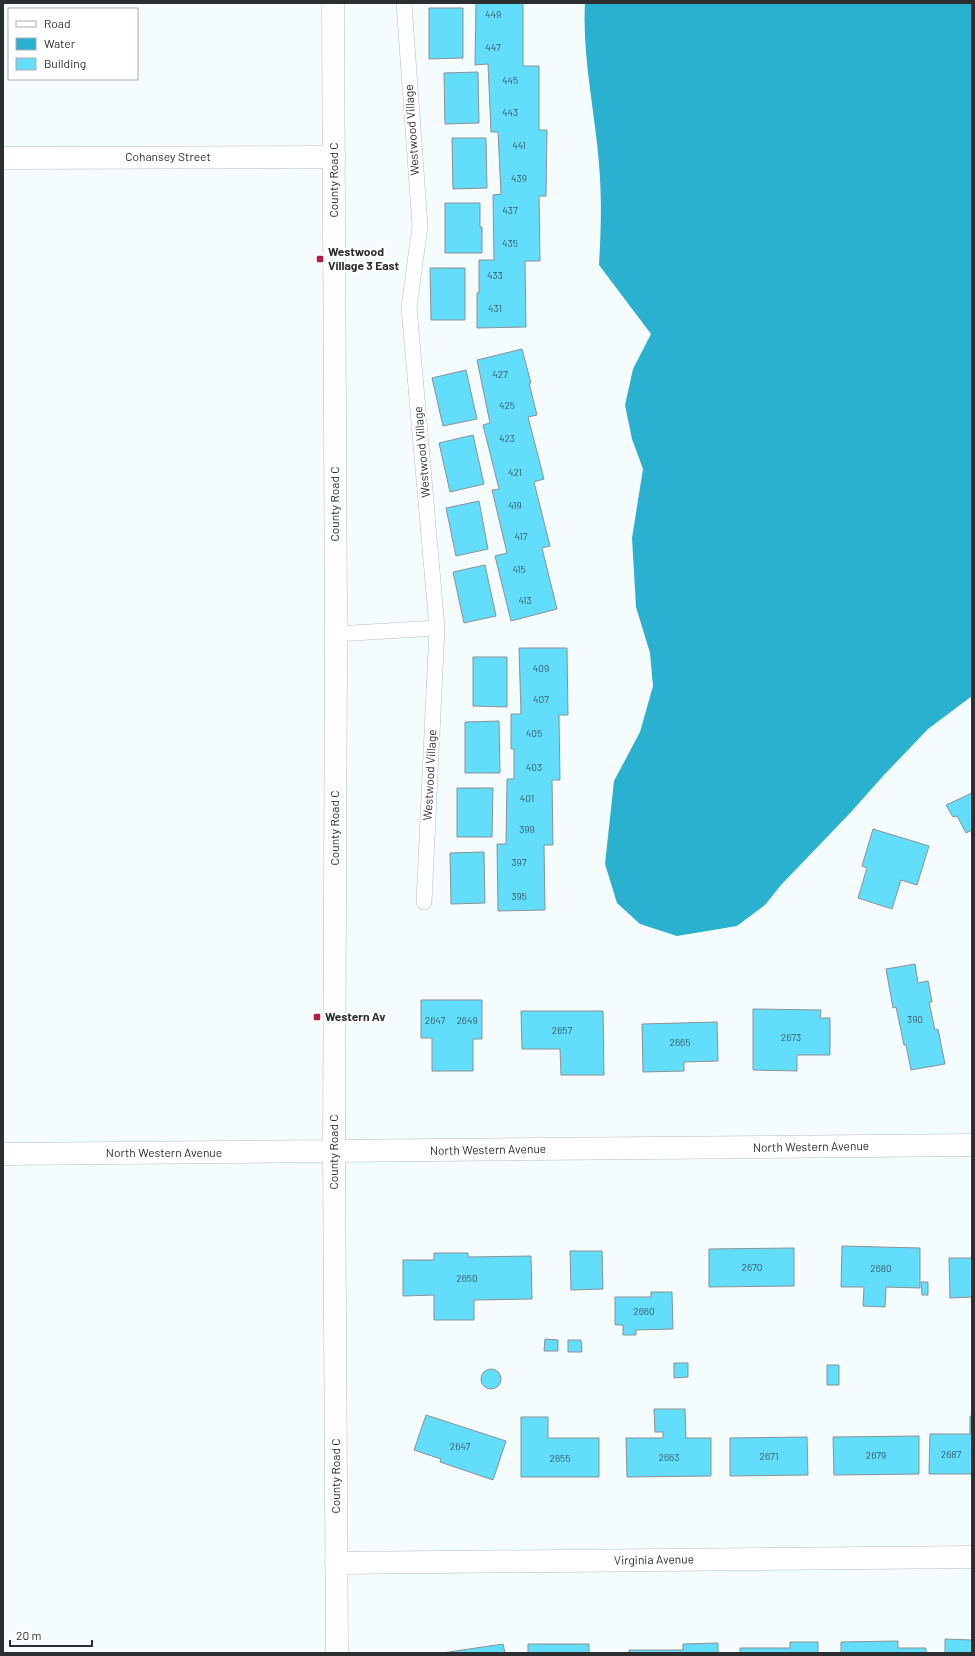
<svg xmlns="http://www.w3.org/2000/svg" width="975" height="1656" viewBox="0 0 975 1656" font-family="Barlow,sans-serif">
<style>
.water{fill:#2ab1d0}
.building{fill:#62ddfc;stroke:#8b9193}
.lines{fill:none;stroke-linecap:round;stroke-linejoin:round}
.lane-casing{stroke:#b6bdbf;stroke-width:16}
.street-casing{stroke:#b6bdbf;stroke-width:23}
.secondary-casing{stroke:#b6bdbf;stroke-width:23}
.lane{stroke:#fff;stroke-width:15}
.street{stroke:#fff;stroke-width:22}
.secondary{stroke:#fff;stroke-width:22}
.poi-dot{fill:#b01d46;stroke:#fff;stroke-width:1.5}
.labels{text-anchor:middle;stroke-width:4;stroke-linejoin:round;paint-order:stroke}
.number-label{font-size:10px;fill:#3a5a63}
.street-label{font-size:12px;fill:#2c2f30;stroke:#fff}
.poi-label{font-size:12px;font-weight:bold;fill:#2c2f30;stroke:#fff;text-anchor:start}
</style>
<rect width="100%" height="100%" fill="#f5fcfe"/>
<path class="water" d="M585 3H972V696L928 729 884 775 851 812 781 885 765 905 737 926 677 936 640 924 617 903 605 864 614 781 640 732 653 686 650 653 636 607 632 538 643 469 632 439 625 405 633 369 651 334 599 265C601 230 602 200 599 164 595 111 582 57 585 3Z"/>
<path class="building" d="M476 3H523V66H539V130H547L546 196H539L540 261H525L526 327 477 328V293H479V260H494L493 195 501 194 498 132H491L488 64 475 65Z
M429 8H463V58L429 59Z
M478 72 479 123 445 124 444 73Z
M452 138H486L487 188 453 189Z
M445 203H480V227H482V253H445Z
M430 268H465V320H431Z
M522 349 531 383H529L537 415 528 417 544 479 534 482 550 546 542 548 557 609 511 621 495 556 507 553 492 490 499 489 483 425 490 423 477 360Z
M466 370 477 419 443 426 432 378Z
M473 435 484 484 450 492 439 443Z
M479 501 488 549 456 556 446 508Z
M485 565 496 616 464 623 453 572Z
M519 648H567L568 715H559L560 780H552L553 845H544L545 910 498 911 497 844H506L507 779H514V749H511V714H521Z
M473 657H507V707L473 706Z
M499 721 500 773H465V722Z
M457 788H493L492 837H457Z
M972 793V830L966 833 957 816 953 817 946 805Z
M873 829 929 846 917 885 901 880 892 909 858 898 867 868 862 866Z
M484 852 485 903 451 904 450 853Z
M915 964 918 983 928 981 932 1002H929L935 1030 938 1029 945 1064 911 1070 906 1045H904L896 1007 893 1008 886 969Z
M421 1000H482V1039H473V1071H432V1038H421Z
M753 1009 821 1010 820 1018H830V1055H797V1071L753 1070Z
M521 1011H603L604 1075H561L560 1049H522Z
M717 1022 718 1061 684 1062V1071L643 1072 642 1024Z
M842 1246 920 1248V1288L886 1287 885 1307 863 1306 864 1287H841Z
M794 1248V1286L709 1287V1249Z
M570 1251H602L603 1289 571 1290Z
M434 1253H468V1257L531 1256 532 1299 474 1300V1320H434V1295L403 1296V1260H434Z
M949 1258H972V1297L950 1298Z
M921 1282H928V1295H922Z
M651 1292H672L673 1329 636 1330V1335H623V1325H615V1297H651Z
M545 1339 558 1340V1351H544Z
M568 1340H581L582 1352H568Z
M674 1363H688V1377L674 1378Z
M827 1365H839V1385H827Z
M481 1379a10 10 0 1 1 20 0a10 10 0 1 1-20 0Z
M654 1409H685L686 1438H711V1476L627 1477 626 1438H663V1432H655Z
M426 1415 506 1441 493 1480 440 1462 441 1459 414 1450Z
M970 1416H972V1474H929L930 1434H970Z
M521 1417H548V1438H599V1477H521Z
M919 1436V1474L834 1475 833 1437Z
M807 1437 808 1475 730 1476V1438Z
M945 1639 972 1640V1653H945Z
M898 1641V1648H926V1653H841V1642Z
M790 1642H818V1653H740V1648H790Z
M718 1643V1653H629V1650H683V1644Z
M503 1644 505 1653H442Z
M528 1644H589V1653H528Z"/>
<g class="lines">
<g class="lane-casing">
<path id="lane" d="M404 3 420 226 409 307 437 628 424 902
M336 634 437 628"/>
</g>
<g class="street-casing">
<path id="street" d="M3 158 334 157
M336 1563 972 1557"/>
</g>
<g class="secondary-casing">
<path id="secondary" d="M333 3 336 634 334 1152 337 1653
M3 1154 972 1145"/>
</g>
<use href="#lane" class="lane"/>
<use href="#street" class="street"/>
<use href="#secondary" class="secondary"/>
</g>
<g class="poi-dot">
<rect x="316" y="255" width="8" height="8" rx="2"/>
<rect x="313" y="1013" width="8" height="8" rx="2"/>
</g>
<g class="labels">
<g class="number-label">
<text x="493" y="18">449</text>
<text x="493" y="51">447</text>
<text x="510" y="84">445</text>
<text x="510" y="116">443</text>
<text x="519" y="149">441</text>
<text x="519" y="182">439</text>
<text x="510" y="214">437</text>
<text x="510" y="247">435</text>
<text x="495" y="279">433</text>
<text x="495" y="312">431</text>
<text x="500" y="378">427</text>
<text x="507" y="409">425</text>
<text x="507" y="442">423</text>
<text x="515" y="476">421</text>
<text x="515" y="509">419</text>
<text x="521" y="540">417</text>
<text x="519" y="573">415</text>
<text x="525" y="604">413</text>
<text x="541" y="672">409</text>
<text x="541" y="703">407</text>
<text x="534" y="737">405</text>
<text x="534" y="771">403</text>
<text x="527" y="802">401</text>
<text x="527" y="833">399</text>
<text x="519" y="866">397</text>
<text x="519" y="900">395</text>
<text x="915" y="1023">390</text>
<text x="435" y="1024">2647</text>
<text x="467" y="1024">2649</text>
<text x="562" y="1034">2657</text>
<text x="791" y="1041">2673</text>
<text x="680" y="1046">2665</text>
<text x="752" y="1271">2670</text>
<text x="881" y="1272">2680</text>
<text x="467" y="1282">2650</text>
<text x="644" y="1315">2660</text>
<text x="460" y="1450">2647</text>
<text x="951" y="1458">2687</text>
<text x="876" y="1459">2679</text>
<text x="769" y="1460">2671</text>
<text x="669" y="1461">2663</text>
<text x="560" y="1462">2655</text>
</g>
<g class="street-label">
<text transform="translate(412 130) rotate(-94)" y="4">Westwood Village</text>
<text x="168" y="161">Cohansey Street</text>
<text transform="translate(334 180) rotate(-90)" y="4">County Road C</text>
<text transform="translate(422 452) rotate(-95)" y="4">Westwood Village</text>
<text transform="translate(335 504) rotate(-90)" y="4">County Road C</text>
<text transform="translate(430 775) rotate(-87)" y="4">Westwood Village</text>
<text transform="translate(335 828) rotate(-90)" y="4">County Road C</text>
<text transform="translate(811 1147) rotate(-1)" y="4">North Western Avenue</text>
<text transform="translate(488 1150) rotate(-1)" y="4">North Western Avenue</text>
<text transform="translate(334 1152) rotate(-90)" y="4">County Road C</text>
<text x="164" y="1157">North Western Avenue</text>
<text transform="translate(336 1476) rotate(-90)" y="4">County Road C</text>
<text transform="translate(654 1560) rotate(-1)" y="4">Virginia Avenue</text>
</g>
<g class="poi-label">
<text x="328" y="256">Westwood<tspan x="328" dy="14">Village 3 East</tspan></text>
<text x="325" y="1021">Western Av</text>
</g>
</g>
<rect width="975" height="1656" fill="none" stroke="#2c2f30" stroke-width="8"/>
<rect x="8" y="8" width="130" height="72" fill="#ffffff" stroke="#abacac"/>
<rect x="16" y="21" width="20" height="6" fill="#ffffff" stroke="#abacac"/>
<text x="44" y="28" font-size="12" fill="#2c2f30">Road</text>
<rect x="16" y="38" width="20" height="12" fill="#2ab1d0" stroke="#abacac"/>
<text x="44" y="48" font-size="12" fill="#2c2f30">Water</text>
<rect x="16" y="58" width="20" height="12" fill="#62ddfc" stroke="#abacac"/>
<text x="44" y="68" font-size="12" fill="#2c2f30">Building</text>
<path d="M10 1640v6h82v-6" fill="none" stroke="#2c2f30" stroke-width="2"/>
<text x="16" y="1640" font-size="12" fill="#2c2f30" stroke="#ffffff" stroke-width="3" paint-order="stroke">20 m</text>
</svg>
